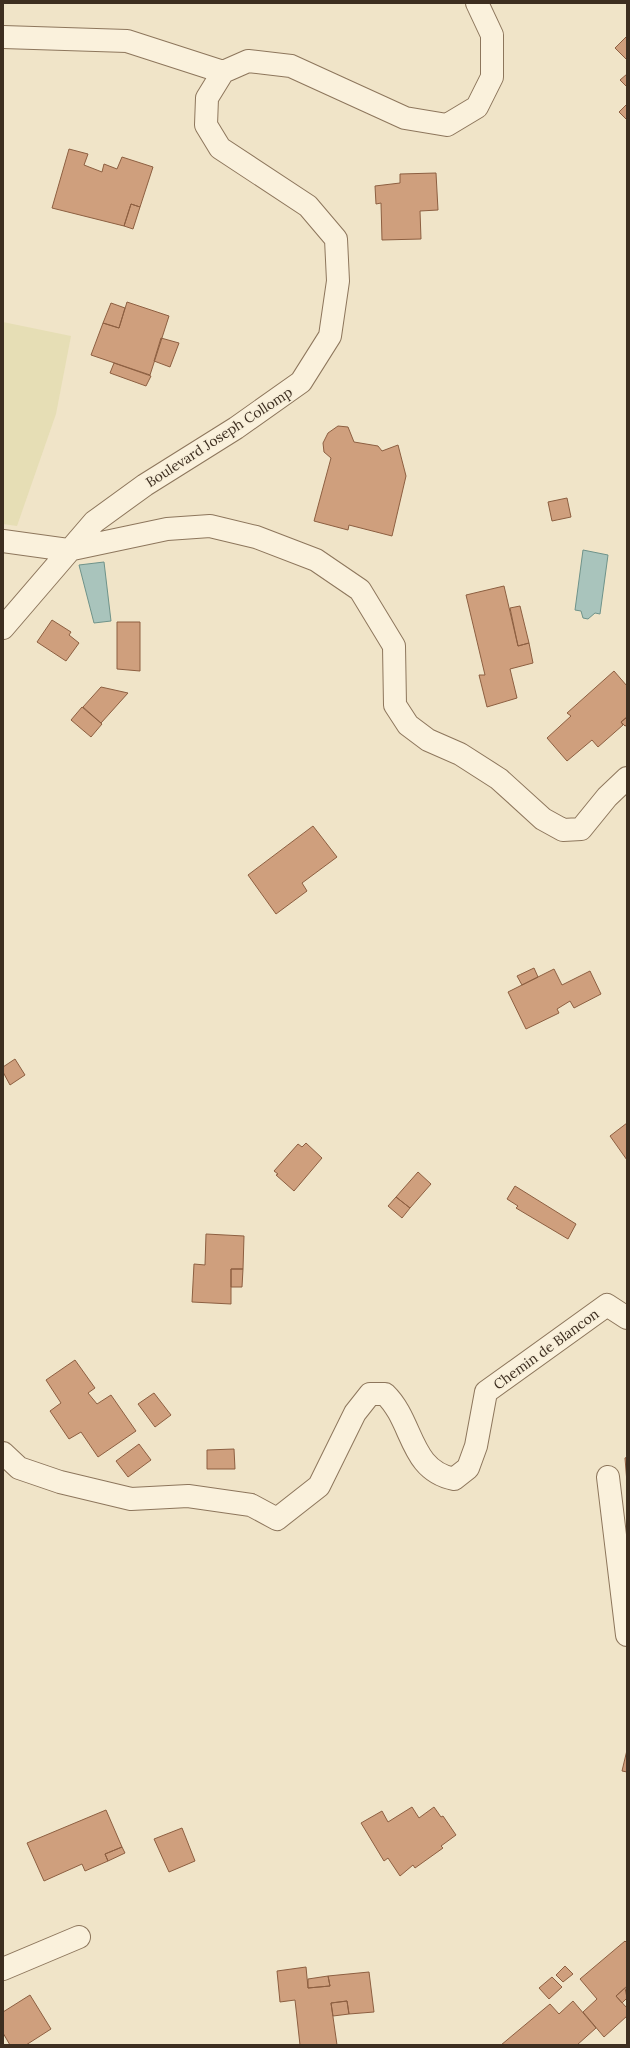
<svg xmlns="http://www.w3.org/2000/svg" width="630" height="2048" viewBox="0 0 630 2048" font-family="Lora,serif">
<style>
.farmland{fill:#e6deb5}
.water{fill:#a9c4bc;stroke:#6f938a}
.building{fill:#cf9f7d;stroke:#8d5f41}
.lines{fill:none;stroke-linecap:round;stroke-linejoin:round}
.minor-casing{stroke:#8d765c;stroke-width:24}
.minor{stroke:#faf1dc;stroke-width:22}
.labels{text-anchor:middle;stroke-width:3;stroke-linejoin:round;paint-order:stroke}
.street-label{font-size:14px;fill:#3d2e20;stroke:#f7eed8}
</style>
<rect width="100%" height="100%" fill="#f0e4c8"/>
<path class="farmland" d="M3 322 71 336 56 414 17 526 3 524Z"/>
<path class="water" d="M583 550 608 555 600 614 595 613 588 619 583 618 581 611 575 610Z
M104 562 111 621 94 623 79 565Z"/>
<path class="building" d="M627 36V60L615 48Z
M627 74V87L620 80Z
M627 104V120L619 112Z
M69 149 88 154 84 165 102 172 104 164 117 169 122 157 153 167 140 207 131 204 124 226 52 208Z
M436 173 438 210 420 211 421 239 382 240 381 203 376 204 375 186 400 183V174Z
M131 204 140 207 133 229 124 226Z
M127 302 169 316 150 375 91 355 103 323 119 328Z
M111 303 125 308 119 328 103 323Z
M161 338 179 343 170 367 154 361Z
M114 363 151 376 146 386 110 373Z
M338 426 348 427 354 442 378 446 382 451 398 445 406 476 392 536 349 525 348 530 314 521 331 458 324 452 323 443 328 433Z
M567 498 571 517 552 521 548 502Z
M504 586 518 646 529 643 533 663 510 669 517 698 487 707 479 675H485L466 595Z
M520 606 529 643 518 646 510 608Z
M52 620 71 632 69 635 79 643 66 661 37 642Z
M117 622H140V671L117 669Z
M614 671 627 686V717L621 722 623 725 598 747 592 740 567 761 547 738 571 716 567 713Z
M101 687 128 693 101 723 83 707Z
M82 707 102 724 91 737 71 720Z
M627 717V725L625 726 621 722Z
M313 826 337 857 302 883 307 891 276 914 248 875Z
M534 968 538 977 522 985 517 976Z
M554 969 562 985 590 971 601 994 574 1008 570 1001 557 1009 559 1013 526 1029 508 992Z
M15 1059 25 1075 10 1085 3 1072V1067Z
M627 1123V1160L610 1136Z
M306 1143 322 1158 294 1191 276 1175 278 1174 274 1171 298 1144 302 1147Z
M418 1172 431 1184 410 1208 396 1197Z
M515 1186 576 1224 568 1239 516 1208 518 1206 507 1199Z
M396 1197 410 1208 402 1218 388 1206Z
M206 1234 244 1236 243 1269H231V1304L192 1302 194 1264 205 1265Z
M231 1269H243L242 1287H231Z
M75 1360 95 1388 88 1393 97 1404 111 1395 136 1431 98 1457 81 1432 69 1439 50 1411 61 1403 46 1380Z
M154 1393 171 1415 155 1427 138 1404Z
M139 1444 151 1460 128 1477 116 1461Z
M234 1449 235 1469H207V1450Z
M627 1457V1483L625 1458Z
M627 1750V1772L622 1771Z
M412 1807 419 1818 434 1807 441 1817 443 1816 456 1835 441 1846 443 1848 415 1868 413 1865 400 1876 388 1858 384 1861 361 1823 382 1811 388 1822Z
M106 1810 122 1847 105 1854 108 1861 85 1871 82 1864 44 1881 27 1843Z
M182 1828 195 1861 169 1872 154 1839Z
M122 1847 125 1853 108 1861 105 1854Z
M625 1941 627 1943V1986L616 1996 627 2008V2016L604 2037 583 2012 597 1999 580 1979Z
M565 1966 573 1974 563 1982 556 1975Z
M306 1967 308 1988 330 1986 328 1976 369 1972 374 2012 349 2014 347 2001 331 2003 337 2045H300L295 2000 280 2002 277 1971Z
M328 1976 330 1986 308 1988V1979Z
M552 1977 562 1987 549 1999 539 1988Z
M625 1988 627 1998 622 2003 616 1996Z
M30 1995 51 2029 26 2045H10L3 2033V2012Z
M347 2001 349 2014 333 2016 331 2003Z
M573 2001 596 2028 577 2045H501L550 2004 559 2014Z"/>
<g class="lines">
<g class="minor-casing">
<path id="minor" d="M3 37 127 41 223 72
M3 541 68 550 167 529 210 526 256 537 316 560 360 590 394 646 395 705 408 725 428 740 460 754 499 779 543 819 563 830 581 829 607 797 627 778
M3 628 94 522 145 485 236 428 301 382 330 336 338 281 336 239 308 206 220 148 206 125 207 98 223 72 248 61 291 66 405 118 447 125 477 107 492 77V35L477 3
M3 1453 19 1468 60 1482 131 1499 188 1496 251 1505 277 1519 319 1486 355 1413 370 1394H385C414 1422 409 1470 454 1479L468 1468 476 1446 486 1392 607 1305 627 1318
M608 1477 627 1635
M3 1969 79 1937"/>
</g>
<use href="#minor" class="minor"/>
</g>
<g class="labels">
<g class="street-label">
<text transform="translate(219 437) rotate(-33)" y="5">Boulevard Joseph Collomp</text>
<text transform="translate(546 1349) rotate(-36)" y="5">Chemin de Blancon</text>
</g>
</g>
<rect width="630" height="2048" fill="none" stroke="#3d2e20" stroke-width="8"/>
</svg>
